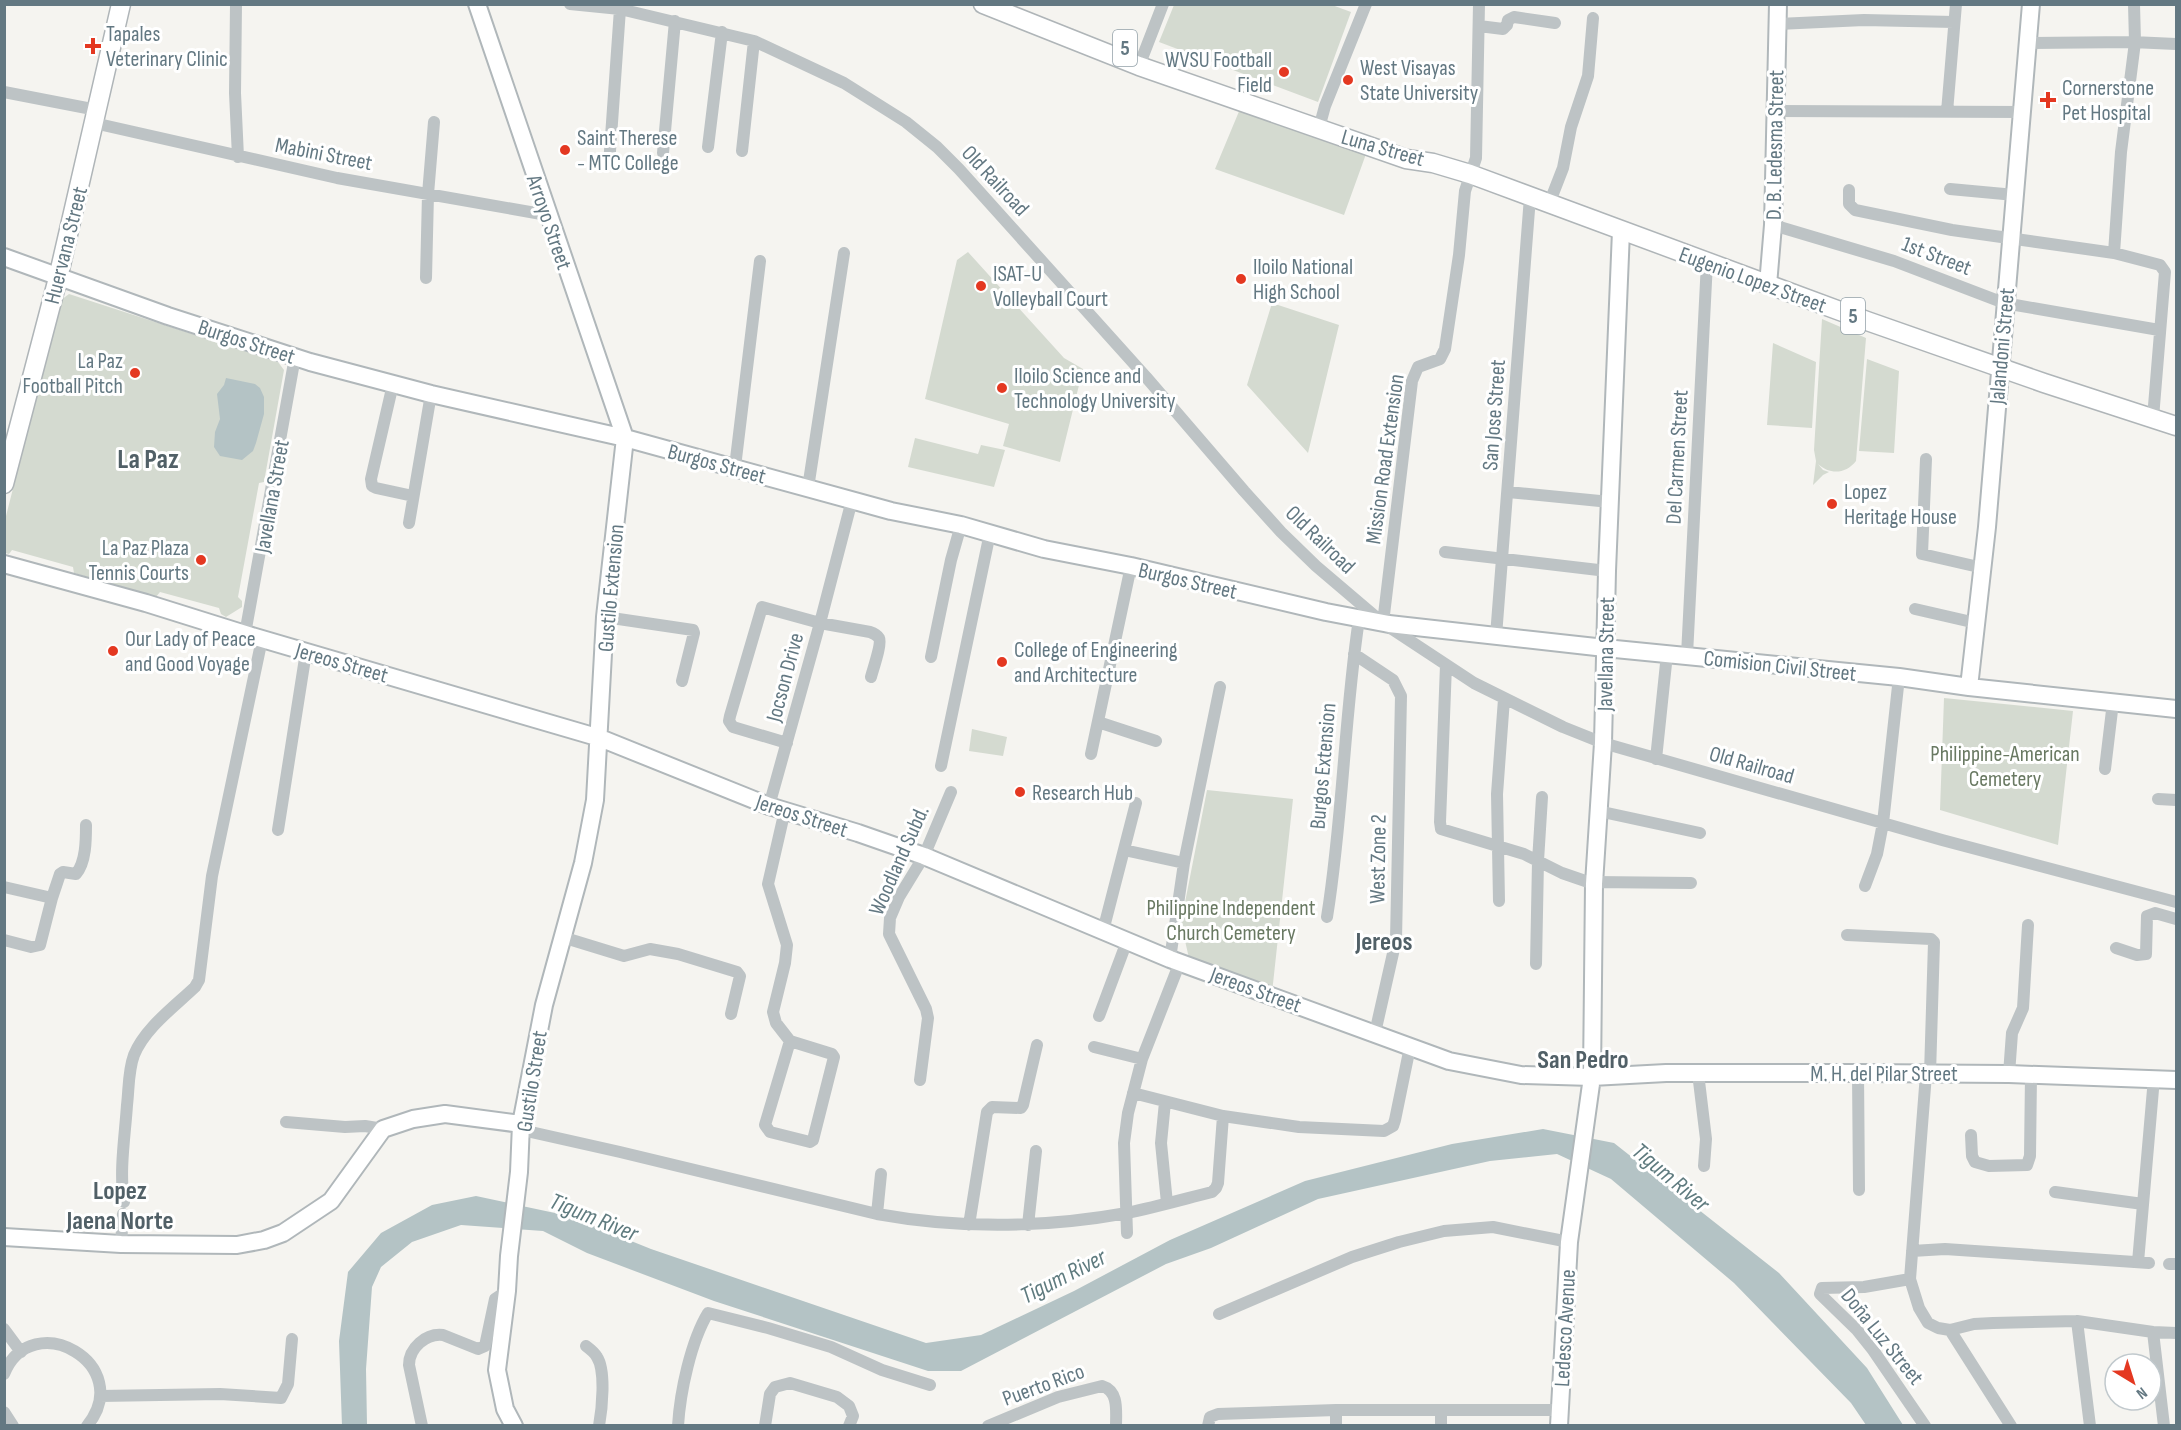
<svg xmlns="http://www.w3.org/2000/svg" width="2181" height="1430" viewBox="0 0 2181 1430" font-family="'Sofia Sans Condensed',sans-serif">
<style>
.green{fill:#d4dad0}
.water{fill:#b4c3c5}
.lines{fill:none;stroke-linecap:round;stroke-linejoin:round}
.secondary-casing{stroke:#b0b7ba;stroke-width:20}
.primary-casing{stroke:#afb5b8;stroke-width:21}
.street{stroke:#bdc3c5;stroke-width:12}
.secondary{stroke:#fff;stroke-width:16}
.primary{stroke:#fff;stroke-width:18}
.poi-dot{fill:#e43821;stroke:#fff;stroke-width:2}
.labels{text-anchor:middle;stroke-width:6;stroke-linejoin:round;paint-order:stroke}
.shield{fill:#fff;stroke:#92a0a8;stroke-width:1.5}
.shield-label{font-size:21px;font-weight:bold;fill:#637882}
.poi-label{font-size:22px;fill:#637882;stroke:#fff;text-anchor:start}
.street-label{font-size:22px;fill:#637882;stroke:#fff}
.park-label{font-size:22px;fill:#697962;stroke:#fff}
.water-label{font-size:24px;font-style:italic;fill:#5f7b7f;stroke:#fff}
.quarter-label{font-size:26px;font-weight:bold;fill:#516067;stroke:#fff}
.district-label{font-size:28px;font-weight:bold;fill:#516067;stroke:#fff}
</style>
<rect width="100%" height="100%" fill="#f5f4f0"/>
<path class="green" d="M1332 5 1351 12 1318 102 1159 42 1174 5Z
M1240 109 1366 154 1344 215 1215 169Z
M968 252 1064 358 1083 369 1060 462 1003 446 1009 424 925 399 957 260Z
M69 294 278 362 284 370 264 482 259 483 238 597 242 601V607L226 617 221 614 219 608 160 592 156 597 74 573 73 567 12 550 9 554 5 553V520L61 300Z
M1272 303 1339 325 1308 453 1247 385Z
M1822 319 1866 338 1856 461C1846 474 1830 475 1818 464L1823 470 1829 472 1823 475 1813 485 1816 461 1814 450Z
M1773 343 1816 362 1812 428 1767 425Z
M1867 359 1899 371 1894 453 1859 451Z
M915 438 978 454 981 445 1005 450 994 487 908 467Z
M1944 698 2073 711 2058 845 1940 810Z
M972 729 1007 737 1003 756 969 751Z
M1207 790 1293 799 1272 993 1191 967 1181 923Z"/>
<path class="water" d="M226 378 255 384 260 388 264 397V414L256 443 253 451 242 460 220 456 214 447 215 432 220 419 217 394 224 385Z
M1543 1129 1614 1143 1779 1273 1867 1368 1903 1425H1866L1851 1403 1734 1283 1611 1179 1557 1154 1490 1161 1318 1199 1211 1248 1166 1264 961 1371H928L714 1301 587 1253 543 1231 461 1225 412 1242 381 1267 372 1287 366 1369 367 1425 342 1426 339 1341 348 1272 381 1233 432 1205 476 1196 569 1216 651 1249 926 1343 981 1335 1074 1291 1170 1240 1305 1181 1452 1144Z"/>
<g class="lines">
<g class="secondary-casing">
<path id="secondary" d="M477 4 625 438 605 617 595 800 583 863 544 1005 521 1124 519 1172 509 1256 507 1291 497 1370 505 1409 514 1426
M4 257 168 316 310 362 431 394 625 438 891 511 961 525 1044 549 1131 566 1326 612 1389 624 1605 648 1899 677 1969 687 2176 709
M1768 285 1773 225 1778 4
M4 564 146 603 245 634 600 738 769 806 858 833 924 856 1170 959 1449 1061 1521 1075 1592 1077 1666 1073H1858L2009 1074 2176 1080
M1969 687 1987 527 2031 4
M4 1237 121 1244 237 1245 264 1240 283 1233 331 1201 383 1129 413 1119 445 1114 521 1124
M1559 1426 1569 1242 1592 1077 1594 884 1603 743 1607 571 1621 231"/>
</g>
<g class="primary-casing">
<path id="primary" d="M983 4 1139 66 1406 159 1433 163 1470 174 1867 321 2044 383 2176 426
M4 484 58 278 121 4"/>
</g>
<path class="street" d="M236 4 235 93 238 157
M570 4 620 9 754 41 844 83 906 122 937 147 959 169 1146 377 1244 491 1281 532 1316 566 1383 623 1474 683 1563 727 1603 743 1942 840 2176 902
M1777 24 1864 20 1954 22
M1479 26 1503 29 1507 25 1508 20 1514 17 1555 23
M2028 43 2132 42 2176 44
M1139 66 1163 4
M4 92 97 110
M1776 111 2021 112
M1947 112 1956 4
M94 123 337 178 547 215
M1319 128 1325 106 1366 4
M708 147 722 32
M742 151 754 41
M663 153 675 21
M609 165 620 9
M1950 189 2015 195
M1849 190V204L1855 210 1952 230 2114 253 2160 265 2165 272 2153 418
M1549 204 1563 168 1571 127 1588 76 1593 18
M1773 225 1894 261 2004 303 2159 330
M2114 253 2121 152 2135 42 2134 4
M426 278 428 194 434 122
M393 384 371 479 372 486 376 488 413 496
M1926 459 1922 554 1983 568
M735 467 760 261
M808 488 844 253
M1508 492 1610 502
M409 523 431 394
M1445 552 1607 571
M1915 609 1976 623
M605 617 693 630 694 633 682 681
M1383 623 1412 381 1418 367 1440 359 1445 349 1459 255 1465 191 1476 158 1479 4
M245 634 295 357
M1496 636 1530 197
M1354 654 1393 680 1401 696 1396 940 1375 1033
M1687 655 1707 262
M931 657 951 560 961 525
M1446 665 1440 822 1441 829 1524 854 1562 873 1594 884
M1098 722 1156 741
M787 743 733 727 729 721 730 716 762 607 820 623 852 500
M1091 754 1131 566
M1656 759 1667 654
M941 766 990 533
M2105 769 2113 702
M2158 799 2176 800
M769 806 820 623 870 632C873 633 877 635 879 638 882 644 873 669 871 677
M785 810 768 884 787 945 785 963 773 1012 776 1023 790 1041 832 1054 834 1057 813 1140 810 1142 770 1132 765 1125 790 1041
M1598 811 1700 833
M278 830 306 652
M1124 850 1184 863
M1594 882 1691 883
M1865 886 1877 854 1883 823 1899 677
M4 887 52 898 40 945 31 947 4 940
M52 898 60 874 63 872 76 874C86 862 86 840 86 825
M1499 901 1497 794 1504 699
M1327 917C1343 818 1344 718 1359 619
M1103 931 1136 803
M1847 935 1931 939 1934 942 1930 1074
M562 937 624 956 650 949 678 954 737 972 740 976 731 1014
M2116 948 2137 955 2146 954 2147 916 2155 913 2176 919
M1170 959 1184 863 1220 687
M1536 964 1538 861 1542 797
M1099 1016 1127 941
M1094 1047 1142 1059
M1698 1073 1706 1139 1704 1166
M1858 1073 1859 1190
M1926 1074 1910 1279 1919 1308 1928 1323 1938 1328 1950 1330 1974 1324 1993 1323 2077 1321 2153 1332 2176 1333
M2009 1074 2012 1033 2023 1008 2028 925
M920 1080 928 1018 926 1009 889 934 890 918 899 897 924 856 951 792
M1133 1093 1223 1116 1299 1127 1384 1131 1393 1126 1395 1120 1410 1047
M1165 1102 1161 1143 1167 1203
M286 1122 345 1127 365 1126 383 1129
M522 1130 620 1152 877 1214C960 1229 1044 1228 1127 1213 1156 1207 1184 1199 1212 1192L1216 1188 1218 1183 1223 1116
M1971 1135 1972 1156 1975 1162 1989 1166 2027 1165 2030 1156 2031 1075
M2055 1192 2143 1204
M124 1202C119 1171 125 1136 127 1105 129 1089 128 1071 134 1055 145 1028 174 1007 195 987L199 980 212 876 262 639
M877 1214 881 1174
M969 1225 987 1112 992 1107 1021 1108 1023 1105 1037 1045
M1028 1225 1036 1151
M1127 1233 1124 1143 1128 1113 1142 1059 1180 962
M121 1244 123 1214
M1912 1251 1945 1249 2149 1263
M2138 1262 2154 1078
M2169 1264H2176
M1910 1279 1864 1287 1822 1288 1820 1294 1857 1330 1873 1350 1925 1426
M1219 1314 1352 1257 1399 1242 1444 1231 1493 1227 1569 1242
M2077 1321 2090 1426
M4 1329 21 1352
M1950 1330 2011 1426
M2153 1332 2164 1426
M586 1346C590 1349 595 1353 597 1357 606 1371 602 1409 599 1426
M4 1374C32 1305 137 1365 87 1426
M100 1396 220 1394 281 1398 288 1384 292 1339
M1441 1410V1426
M4 1412 13 1426
M422 1426 409 1365C409 1348 426 1333 443 1335L478 1349 485 1346 495 1299 507 1291
M678 1426C680 1392 691 1341 708 1313L768 1328 831 1347 882 1370 930 1385
M765 1426 770 1394 775 1387 790 1383 837 1397 849 1406 853 1416 849 1426
M988 1426 1058 1397 1102 1386C1119 1391 1116 1411 1116 1426
M1208 1426 1210 1417 1218 1414 1336 1410H1560
M1336 1426V1410"/>
<use href="#secondary" class="secondary"/>
<use href="#primary" class="primary"/>
</g>
<g class="poi-dot">
<path d="M90 37h6v6h6v6h-6v6h-6v-6h-6v-6h6z"/>
<circle cx="1284" cy="72" r="6"/>
<circle cx="1348" cy="80" r="6"/>
<path d="M2045 91h6v6h6v6h-6v6h-6v-6h-6v-6h6z"/>
<circle cx="565" cy="150" r="6"/>
<circle cx="1241" cy="279" r="6"/>
<circle cx="981" cy="286" r="6"/>
<circle cx="135" cy="373" r="6"/>
<circle cx="1002" cy="388" r="6"/>
<circle cx="1832" cy="504" r="6"/>
<circle cx="201" cy="560" r="6"/>
<circle cx="113" cy="651" r="6"/>
<circle cx="1002" cy="662" r="6"/>
<circle cx="1020" cy="792" r="6"/>
</g>
<g class="labels">
<g class="shield">
<rect x="1113" y="30" width="24" height="36" rx="4.5"/>
<rect x="1841" y="298" width="24" height="36" rx="4.5"/>
</g>
<g class="shield-label">
<text x="1125" y="55">5</text>
<text x="1853" y="323">5</text>
</g>
<g class="poi-label">
<text x="106" y="41">Tapales<tspan x="106" dy="25">Veterinary Clinic</tspan></text>
<text x="1272" y="67" text-anchor="end">WVSU Football<tspan x="1272" dy="25">Field</tspan></text>
<text x="1360" y="75">West Visayas<tspan x="1360" dy="25">State University</tspan></text>
<text x="2062" y="95">Cornerstone<tspan x="2062" dy="25">Pet Hospital</tspan></text>
<text x="577" y="145">Saint Therese<tspan x="577" dy="25">- MTC College</tspan></text>
<text x="1253" y="274">Iloilo National<tspan x="1253" dy="25">High School</tspan></text>
<text x="993" y="281">ISAT-U<tspan x="993" dy="25">Volleyball Court</tspan></text>
<text x="123" y="368" text-anchor="end">La Paz<tspan x="123" dy="25">Football Pitch</tspan></text>
<text x="1014" y="383">Iloilo Science and<tspan x="1014" dy="25">Technology University</tspan></text>
<text x="1844" y="499">Lopez<tspan x="1844" dy="25">Heritage House</tspan></text>
<text x="189" y="555" text-anchor="end">La Paz Plaza<tspan x="189" dy="25">Tennis Courts</tspan></text>
<text x="125" y="646">Our Lady of Peace<tspan x="125" dy="25">and Good Voyage</tspan></text>
<text x="1014" y="657">College of Engineering<tspan x="1014" dy="25">and Architecture</tspan></text>
<text x="1032" y="800">Research Hub</text>
</g>
<g class="street-label">
<text transform="translate(1774 145) rotate(-89)" y="8">D. B. Ledesma Street</text>
<text transform="translate(1383 147) rotate(16)" y="8">Luna Street</text>
<text transform="translate(324 153) rotate(11)" y="8">Mabini Street</text>
<text transform="translate(996 180) rotate(47)" y="8">Old Railroad</text>
<text transform="translate(550 222) rotate(71)" y="8">Arroyo Street</text>
<text transform="translate(65 245) rotate(-76)" y="8">Huervana Street</text>
<text transform="translate(1937 255) rotate(21)" y="8">1st Street</text>
<text transform="translate(1753 279) rotate(20)" y="8">Eugenio Lopez Street</text>
<text transform="translate(247 341) rotate(18)" y="8">Burgos Street</text>
<text transform="translate(2001 346) rotate(-85)" y="8">Jalandoni Street</text>
<text transform="translate(1493 415) rotate(-86)" y="8">San Jose Street</text>
<text transform="translate(1676 457) rotate(-87)" y="8">Del Carmen Street</text>
<text transform="translate(1384 459) rotate(-82)" y="8">Mission Road Extension</text>
<text transform="translate(717 463) rotate(15)" y="8">Burgos Street</text>
<text transform="translate(271 496) rotate(-80)" y="8">Javellana Street</text>
<text transform="translate(1321 539) rotate(44)" y="8">Old Railroad</text>
<text transform="translate(1188 580) rotate(13)" y="8">Burgos Street</text>
<text transform="translate(610 588) rotate(-85)" y="8">Gustilo Extension</text>
<text transform="translate(1605 654) rotate(-89)" y="8">Javellana Street</text>
<text transform="translate(342 662) rotate(16)" y="8">Jereos Street</text>
<text transform="translate(1780 665) rotate(6)" y="8">Comision Civil Street</text>
<text transform="translate(784 677) rotate(-75)" y="8">Jocson Drive</text>
<text transform="translate(1752 764) rotate(16)" y="8">Old Railroad</text>
<text transform="translate(1322 766) rotate(-85)" y="8">Burgos Extension</text>
<text transform="translate(802 815) rotate(18)" y="8">Jereos Street</text>
<text transform="translate(1377 859) rotate(-89)" y="8">West Zone 2</text>
<text transform="translate(898 860) rotate(-66)" y="8">Woodland Subd.</text>
<text transform="translate(1256 989) rotate(20)" y="8">Jereos Street</text>
<text x="1884" y="1081">M. H. del Pilar Street</text>
<text transform="translate(531 1081) rotate(-81)" y="8">Gustilo Street</text>
<text transform="translate(1564 1328) rotate(-87)" y="8">Ledesco Avenue</text>
<text transform="translate(1883 1336) rotate(51)" y="8">Doña Luz Street</text>
<text transform="translate(1043 1384) rotate(-20)" y="8">Puerto Rico</text>
</g>
<g class="park-label">
<text x="2005" y="761">Philippine-American<tspan x="2005" dy="25">Cemetery</tspan></text>
<text x="1231" y="915">Philippine Independent<tspan x="1231" dy="25">Church Cemetery</tspan></text>
</g>
<g class="water-label">
<text transform="translate(1671 1177) rotate(40)" y="8">Tigum River</text>
<text transform="translate(594 1217) rotate(22)" y="8">Tigum River</text>
<text transform="translate(1063 1276) rotate(-27)" y="8">Tigum River</text>
</g>
<g class="quarter-label">
<text x="1384" y="950">Jereos</text>
<text x="1583" y="1068">San Pedro</text>
<text x="120" y="1199">Lopez<tspan x="120" dy="30">Jaena Norte</tspan></text>
</g>
<g class="district-label">
<text x="148" y="468">La Paz</text>
</g>
</g>
<rect width="2181" height="1430" fill="none" stroke="#637882" stroke-width="12"/>
<g transform="translate(2133 1382) rotate(142)"><circle r="28" fill="#ffffff" stroke="#c1c9cd" stroke-width="1.5"/>
<path d="M0-4.5L10 22L0 15L-10 22Z" fill="#e43821"/>
<text y="-9" font-size="16" font-weight="bold" text-anchor="middle" fill="#637882">N</text>
</g>
</svg>
